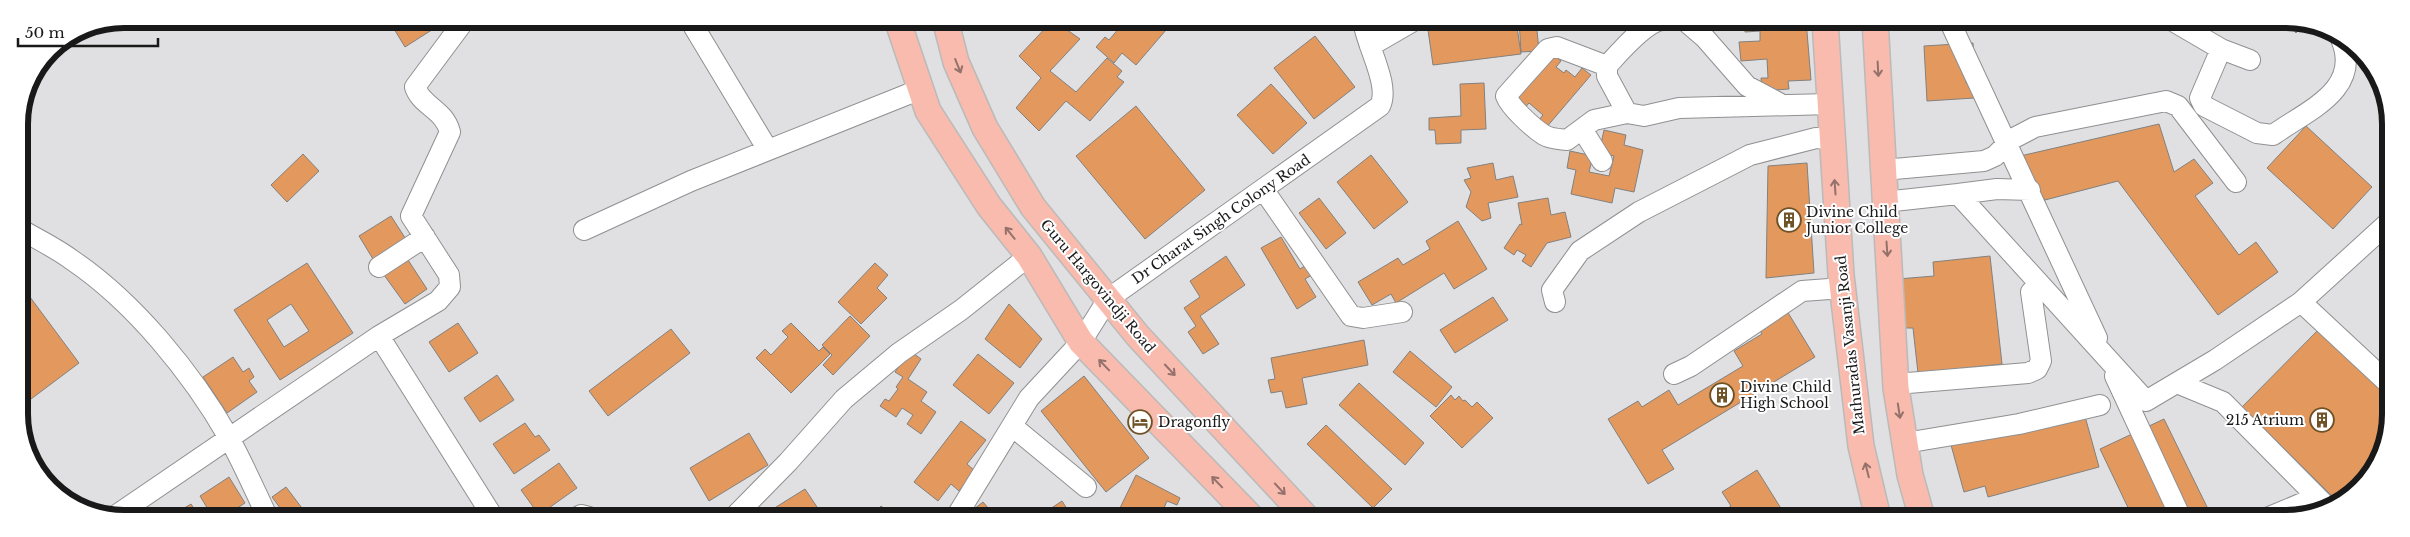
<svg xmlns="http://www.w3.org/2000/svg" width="2410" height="537" viewBox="0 0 2410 537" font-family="'Libre Baskerville',serif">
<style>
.building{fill:#e3995e;stroke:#82807e;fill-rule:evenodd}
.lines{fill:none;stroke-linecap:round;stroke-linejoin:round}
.minor-casing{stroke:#909092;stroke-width:22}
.major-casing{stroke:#bababa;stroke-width:28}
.minor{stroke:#fff;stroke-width:20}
.major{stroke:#f8bbad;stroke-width:25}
.oneway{stroke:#94726b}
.labels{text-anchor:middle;stroke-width:4;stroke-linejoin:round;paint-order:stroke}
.poi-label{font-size:14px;fill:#19191a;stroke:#fff;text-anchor:start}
.street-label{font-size:14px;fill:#19191a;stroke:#fff}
.rim{fill:none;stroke:#19191a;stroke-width:6}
</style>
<rect width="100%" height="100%" fill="#e0e0e2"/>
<path class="building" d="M388 19H449L405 47Z
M1053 20 1080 39 1050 71 1076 92 1107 58 1122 71 1117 77 1124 82 1090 121 1066 101 1039 131 1016 108 1041 78 1019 56Z
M1126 20H1168L1172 23 1136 65 1122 53 1114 63 1096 47 1105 37 1109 40Z
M1502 20H1516L1521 54 1433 65 1428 30Z
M1519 20H1536L1539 51 1521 52Z
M1744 20H1780V28H1792L1791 20H1806L1811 80 1788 81 1789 89 1762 91 1761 78H1768L1767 59 1741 61 1739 42 1760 41V31L1745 32Z
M2284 21H2307L2296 33Z
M1315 36 1355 87 1314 119 1274 68Z
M1973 43 1974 62 1965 63 1966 83 1973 82 1974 98 1927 101 1924 46Z
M1550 52 1561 61 1556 67 1564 73 1566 70 1575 77 1582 68 1591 75 1545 129 1537 122 1543 115 1529 103 1523 110 1510 100Z
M1484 83 1486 129 1461 130V143L1436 144 1435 130H1429V118L1461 116 1460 84Z
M1271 84 1307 123 1273 154 1237 115Z
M1136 106 1205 190 1145 239 1076 156Z
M2159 124 2174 172 2194 159 2213 183 2195 196 2239 255 2256 242 2278 272 2218 315 2118 181 2045 200 2016 157Z
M2306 126 2372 187 2333 229 2267 168Z
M1604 130 1626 135 1624 145 1643 150 1634 192 1615 188 1612 203 1571 194 1576 170 1567 168 1570 151 1593 156 1589 172 1609 176 1614 156 1599 153Z
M303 154 319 171 287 202 271 185Z
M1371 155 1408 202 1374 229 1337 182Z
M1493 163 1496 180 1513 176 1518 197 1488 203 1491 218 1482 221 1466 207 1471 192 1464 180 1471 178 1467 168Z
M1807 163 1814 273 1766 278 1768 166Z
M1319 198 1346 233 1326 249 1299 213Z
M1548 198 1551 215 1565 212 1571 237 1547 243 1531 267 1522 261 1526 255 1517 250 1514 255 1504 248 1520 224 1522 225 1518 203Z
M391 216 409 244 376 264 359 236Z
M1458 221 1487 269 1454 289 1444 273 1396 303 1391 294 1372 305 1358 282 1398 258 1403 265 1430 249 1426 241Z
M1281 237 1300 269 1306 265 1312 275 1305 279 1316 297 1297 309 1261 248Z
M1226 256 1245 285 1200 316 1219 344 1203 354 1188 332 1196 326 1184 308 1200 297 1190 281Z
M1990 256 2002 364 1918 373 1913 328H1903L1898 279 1934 276 1933 262Z
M408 260 427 289 405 304 384 275Z
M307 263 353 333 280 380 234 310ZM291 304 309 331 284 347 267 320Z
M875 263 888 275 877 288 887 298 861 324 838 302Z
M27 293 79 363 23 405 21 401 20 298Z
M1493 297 1508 320 1455 353 1440 330Z
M1009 304 1042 339 1020 368 985 339Z
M1787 311 1815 357 1662 450 1674 469 1648 484 1608 419 1638 401 1642 407 1669 390 1678 405 1743 366 1734 351 1762 334 1758 328Z
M850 316 870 336 833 375 823 365 832 355 822 345Z
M458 323 478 353 449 372 429 342Z
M791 323 819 351 823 347 830 354 791 393 756 358 765 349 771 355 788 337 782 331Z
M2322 326 2389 393V433L2355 492 2336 500 2242 407Z
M671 329 690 353 608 416 589 391Z
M1364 340 1368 365 1302 378 1307 404 1286 408 1282 391 1271 393 1268 380 1275 379 1271 358Z
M910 351 921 359 908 379 927 392 921 401 936 412 921 434 907 424 913 415 902 408 896 417 880 406 885 399 889 401 898 389 896 387 903 377 895 372Z
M1410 351 1452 387 1436 407 1393 372Z
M978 354 1014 383 989 414 953 385Z
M233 357 243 372 249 368 254 377 249 381 257 392 227 413 203 377Z
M497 375 514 400 480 422 464 398Z
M1084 376 1149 458 1106 492 1041 411Z
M1359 383 1424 443 1405 465 1339 405Z
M1451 395 1455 400 1459 396 1463 401 1465 400 1472 407 1477 402 1493 418 1462 448 1430 416Z
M2083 409 2099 467 1988 497 1985 486 1964 492 1951 445Z
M2164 419 2210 513 2199 518H2133L2100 449Z
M961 421 986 440 967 464 975 471 959 491 951 484 938 501 914 482Z
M525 423 535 437 539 435 550 450 514 474 493 444Z
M1326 425 1392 489 1373 508 1307 444Z
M749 433 768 465 709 501 690 468Z
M559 463 577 488 539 515 521 490Z
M1757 470 1787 518H1712L1731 506 1722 492Z
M1136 475 1180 498 1177 505 1167 501 1161 515 1165 517H1134L1119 510Z
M229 477 245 503 225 516H212L200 496Z
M286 487 308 516H286L272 497Z
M805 489 817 507 801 517H760Z
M1062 501 1069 512 1065 515 1066 517H1038Z
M983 502 996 517H964Z
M191 504 199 516H171Z
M881 506 895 517H873Z"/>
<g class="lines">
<g class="minor-casing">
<path id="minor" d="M1378 20 1387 36
M1662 20C1644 23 1619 53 1607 66V76L1627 113 1644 116 1679 108 1830 104
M1684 20 1705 38 1747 86 1779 103
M1949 20 2097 338
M2173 21 2221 49 2200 98 2204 106 2257 133 2273 135C2306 111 2363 90 2341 39
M694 27 768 150
M1370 46 1415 20
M2221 49 2250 60
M1607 66 1557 47 1548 49 1506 96C1510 107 1533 128 1544 135 1551 139 1559 139 1567 140L1594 120 1627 113
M1582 129 1602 161
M1883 170 1984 161 1995 156 2012 139 2035 127 2166 101 2178 106 2236 182
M1263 189 1351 316 1363 318 1402 312
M1958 194 1997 189 2030 190
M1884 202 1958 194 2146 401 2215 360 2301 302 2389 222
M20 229C37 239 56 248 72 260 134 302 192 373 229 438 243 463 255 491 267 516
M584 230 691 181 921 89
M379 267 425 237
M1555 302 1552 290 1580 251 1639 212 1750 155 1816 138 1832 139
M2301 302 2389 384
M379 336 438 301 450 287 449 275 411 216 450 132C444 109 421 106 415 87L464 21
M1674 374 1691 366 1802 291 1843 288
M2115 376 2181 518
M2177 383 2223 402 2325 505
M1896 384 2028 373 2037 369 2041 361 2031 292
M1012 426 1086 487
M1905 443 2019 424 2100 405
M115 516 379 336 493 517
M578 517 581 515 589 517
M734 517 788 462 844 399 899 353 961 310 1029 256
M956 517 1029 398 1081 342 1108 299 1380 106C1391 85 1365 43 1363 20
M2267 518 2317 497"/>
</g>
<g class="major-casing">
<path id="major" d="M897 19 928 111 989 206 1029 256 1081 342 1251 517
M945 19 956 62 985 128 1033 207 1138 336 1306 517
M1825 20 1841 275 1861 446 1878 518
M1875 20 1896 388 1910 475 1922 518"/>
</g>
<use href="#minor" class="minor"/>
<use href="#major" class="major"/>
</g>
<defs><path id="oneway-shaft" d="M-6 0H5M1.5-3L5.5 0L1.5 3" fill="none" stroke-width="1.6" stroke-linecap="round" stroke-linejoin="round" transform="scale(1.25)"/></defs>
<g class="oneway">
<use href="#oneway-shaft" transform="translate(958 66) rotate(68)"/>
<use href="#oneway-shaft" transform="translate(1878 69) rotate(87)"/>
<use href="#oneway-shaft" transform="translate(1835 187) rotate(-94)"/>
<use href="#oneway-shaft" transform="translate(1010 233) rotate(-129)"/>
<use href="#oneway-shaft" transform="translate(1887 249) rotate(86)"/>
<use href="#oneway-shaft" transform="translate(1104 365) rotate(-134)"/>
<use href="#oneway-shaft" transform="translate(1170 370) rotate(47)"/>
<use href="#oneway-shaft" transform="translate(1899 411) rotate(81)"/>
<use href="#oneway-shaft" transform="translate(1867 470) rotate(-104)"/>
<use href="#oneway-shaft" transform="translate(1217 482) rotate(-134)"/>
<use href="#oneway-shaft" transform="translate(1280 489) rotate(47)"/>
</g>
<defs>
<g id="building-ring" transform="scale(1.25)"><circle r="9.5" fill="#fff" stroke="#6f5225" stroke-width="1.5"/><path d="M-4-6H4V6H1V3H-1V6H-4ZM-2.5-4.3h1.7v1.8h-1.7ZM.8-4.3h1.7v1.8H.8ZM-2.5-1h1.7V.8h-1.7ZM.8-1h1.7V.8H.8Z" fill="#6f5225"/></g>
<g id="hotel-ring" transform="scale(1.25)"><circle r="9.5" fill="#fff" stroke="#6f5225" stroke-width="1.5"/><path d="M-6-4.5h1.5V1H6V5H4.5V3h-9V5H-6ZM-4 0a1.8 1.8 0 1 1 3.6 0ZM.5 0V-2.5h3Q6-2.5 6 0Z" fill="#6f5225"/></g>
</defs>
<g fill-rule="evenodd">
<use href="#building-ring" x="1789" y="220"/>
<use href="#building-ring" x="1722" y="395"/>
<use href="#building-ring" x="2322" y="420"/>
<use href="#hotel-ring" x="1140" y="422"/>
</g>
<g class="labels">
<g class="poi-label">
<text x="1806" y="217">Divine Child<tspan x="1806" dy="16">Junior College</tspan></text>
<text x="1740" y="392">Divine Child<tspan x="1740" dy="16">High School</tspan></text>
<text x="2304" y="425" text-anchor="end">215 Atrium</text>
<text x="1158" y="427">Dragonfly</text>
</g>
<g class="street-label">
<text transform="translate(1221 219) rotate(-35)" y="5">Dr Charat Singh Colony Road</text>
<text transform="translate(1098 286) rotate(50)" y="5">Guru Hargovindji Road</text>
<text transform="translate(1850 345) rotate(-96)" y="5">Mathuradas Vasanji Road</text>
</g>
</g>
<path d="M0 0H2410V537H0ZM124 28H2286A96 96 0 0 1 2382 124V414A96 96 0 0 1 2286 510H124A96 96 0 0 1 28 414V124A96 96 0 0 1 124 28Z" fill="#fff" fill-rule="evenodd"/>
<path class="rim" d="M124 28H2286A96 96 0 0 1 2382 124V414A96 96 0 0 1 2286 510H124A96 96 0 0 1 28 414V124A96 96 0 0 1 124 28Z"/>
<path d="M18 38v8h140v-8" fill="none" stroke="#19191a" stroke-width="2.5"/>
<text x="25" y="38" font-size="15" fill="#19191a" stroke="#ffffff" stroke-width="4" paint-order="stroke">50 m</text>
</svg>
